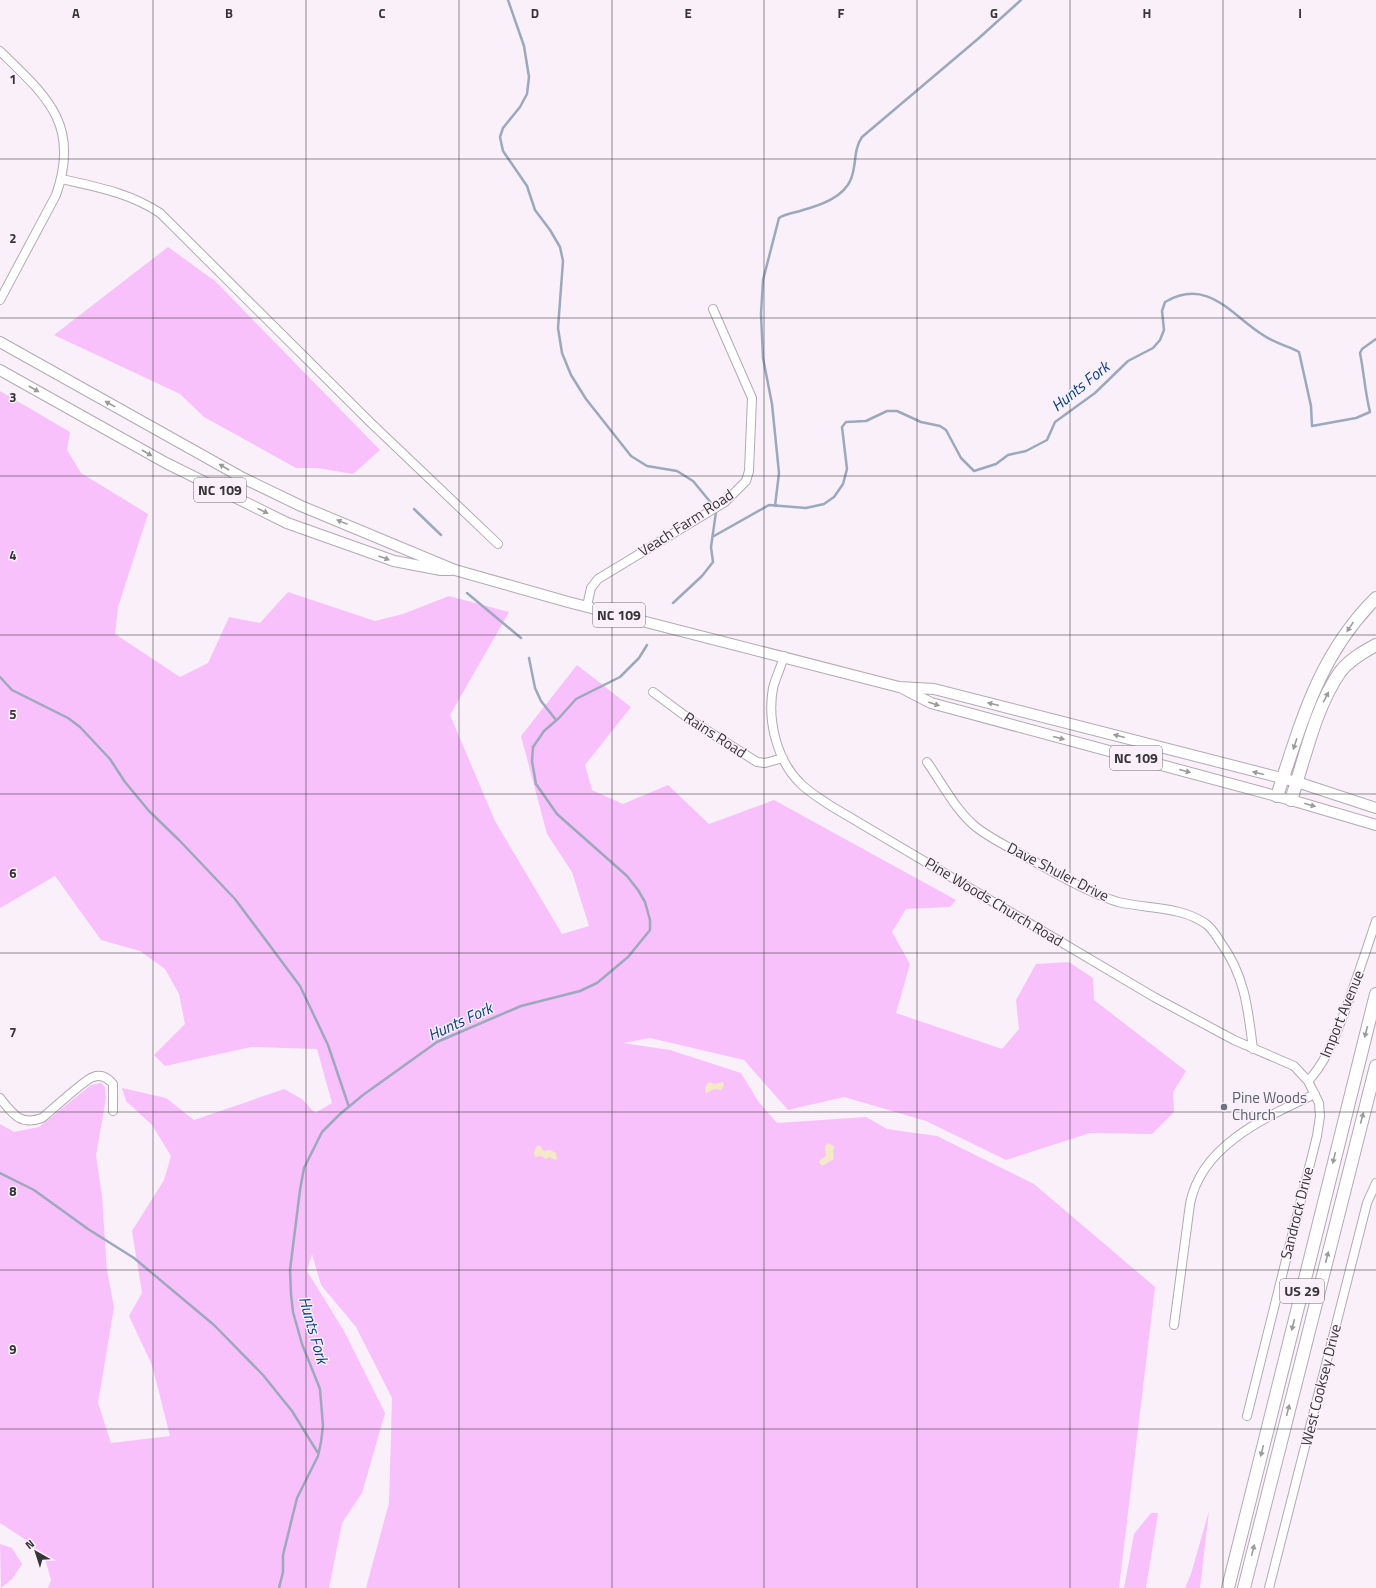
<svg xmlns="http://www.w3.org/2000/svg" width="1376" height="1588" viewBox="0 0 1376 1588" font-family="'Titillium Web',sans-serif">
<style>
.green{fill:#f8c1fc}
.sand{fill:#f4eac5}
.lines{fill:none;stroke-linecap:round;stroke-linejoin:round}
.stream{stroke:#9ca8bb;stroke-width:2.5}
.minor-casing{stroke:#b2aab3;stroke-width:10}
.major-casing{stroke:#b2aab3;stroke-width:12}
.highway-casing{stroke:#b2aab3;stroke-width:14}
.minor{stroke:#fff;stroke-width:8}
.major{stroke:#fff;stroke-width:10}
.highway{stroke:#fff;stroke-width:12}
.oneway{fill:#9c9a9c}
.grid{fill:none;stroke:#383538;stroke-width:1;stroke-opacity:0.55}
.worship-dot{fill:#6b7280;stroke:#f9f0f9;stroke-width:1.5}
.labels{text-anchor:middle;stroke-width:3;stroke-linejoin:round;paint-order:stroke}
.shield{fill:#f9f0f9;stroke:#726d72;stroke-width:1}
.shield-label{font-size:14px;font-weight:bold;fill:#383538}
.street-label{font-size:15px;fill:#383538;stroke:#f9f0f9}
.worship-label{font-size:15px;fill:#5b616d;stroke:#f9f0f9;text-anchor:start}
.water-label{font-size:16px;font-style:italic;fill:#074087;stroke:#f9f0f9}
.grid-label{font-size:13px;text-anchor:middle;font-weight:bold;fill:#383538;stroke:#f9f0f9;stroke-width:3;stroke-linejoin:round;paint-order:stroke}
</style>
<rect width="100%" height="100%" fill="#f9f0f9"/>
<path class="green" d="M168 247 215 281 380 450 353 474 317 468H296L204 417 180 394 54 335Z
M0 391 70 432 67 450 81 473 148 514 118 607 115 634 180 677 208 663 229 617 260 623 288 592 375 621 403 614 449 596 509 612 450 715 495 821 562 934 589 926 572 872 547 834 521 736 577 665 631 707 585 765 592 790 623 804 668 785 709 824 774 800 956 900 950 907 906 909 892 932 910 964 896 1013 1002 1049 1019 1029 1016 1000 1036 964 1069 962 1093 978 1094 1000 1186 1071 1173 1092 1174 1112 1152 1134 1090 1133 1006 1160 926 1121 844 1097 788 1110 744 1060 650 1038 623 1043 670 1050 741 1073 758 1101 777 1123 866 1117 887 1129 937 1136 1034 1184 1155 1287 1119 1588H366L389 1503 392 1398 356 1327 321 1285 312 1254 307 1271 344 1331 385 1413 362 1493 342 1523 329 1588H48L51 1580 45 1559 26 1540 0 1523V1124L14 1132 39 1127 91 1085 101 1083 105 1087 106 1098 96 1155 102 1196 107 1271 114 1307 98 1403 111 1443 170 1436 152 1365 129 1316 142 1293 132 1231 164 1180 171 1156 152 1125 126 1101 122 1088 166 1098 194 1120 284 1089 302 1099 315 1113 332 1103 317 1049 251 1047 165 1066 154 1055 185 1024 179 994 165 969 140 951 101 940 55 876 0 908Z
M1209 1511 1200 1588H1185L1191 1574Z
M1151 1513H1158L1146 1588H1124L1134 1534Z
M0 1544 12 1548 22 1564 12 1579 1 1588Z"/>
<path class="sand" d="M709 1082 715 1084 723 1082 724 1086 721 1090 714 1089 706 1093 705 1087Z
M828 1143 835 1147 833 1151 834 1159 822 1166 819 1162 820 1160 826 1156 825 1147Z
M539 1145 544 1151 550 1150 556 1153 557 1159 555 1160 549 1157 546 1159 541 1156 535 1157 534 1153 536 1147Z"/>
<g class="lines">
<path class="stream" d="M508 0 524 46 529 77 527 94 520 107 503 128 500 137 503 151 527 186 535 210 550 230 560 247 563 261 558 328 562 353 571 375 586 399 631 456 647 466 677 471 693 481 712 504
M775 506 779 473 772 404 763 358 761 314 763 280 779 218C787 213 795 213 803 210 821 205 844 197 851 179 857 164 853 150 862 137L979 38 1021 0
M414 509 441 535
M714 536 769 505 806 508 824 504 834 497 843 484 847 469 842 427 846 422 866 421 887 411H897L921 422 940 426 946 430 961 458 974 471 996 464 1008 455 1026 451 1047 440 1055 422 1095 393 1128 361 1153 348 1160 340 1164 330 1162 311 1165 302C1208 277 1231 315 1263 335 1274 343 1288 346 1299 352L1311 406 1312 426 1356 418 1370 412C1365 392 1364 373 1360 353L1362 349 1376 339
M467 593 521 638
M673 603 702 576 713 562 711 547 716 512
M529 658 535 688 541 701 556 720
M0 677 12 690 68 718 80 727 110 759 125 782 149 811 179 840 235 899 300 986 328 1045 349 1107
M0 1173 34 1190 88 1229 134 1258 214 1325 263 1375 292 1411 318 1453
M279 1588 283 1572V1555L297 1498 318 1456 321 1442 323 1426 320 1389 302 1344 293 1312 291 1294 290 1270 300 1190 304 1168 322 1132 340 1114 363 1095 437 1042 521 1006 580 991 597 983 628 957 650 930V920L645 902 638 890 627 876 557 814 536 784 532 761 533 747 544 731 559 718 576 699 620 677 639 658 647 645"/>
<g class="minor-casing">
<path id="minor" d="M0 51C46 96 81 124 56 195L0 300
M62 179C97 187 130 193 160 213L370 422 498 544
M587 606 591 588 598 579 725 502 746 481 749 471 752 398 713 309
M784 656C781 667 776 677 773 688 767 721 777 761 801 784 810 793 821 799 831 806L1154 997 1234 1040 1294 1066 1308 1081 1319 1103 1320 1116 1317 1136 1247 1416
M653 692 692 721 757 762 765 763 783 758
M927 762C942 783 956 811 976 827 991 839 1009 847 1026 857 1053 872 1089 893 1118 902 1147 909 1181 906 1206 924 1212 928 1217 937 1221 943 1245 976 1248 1009 1253 1049
M1308 1081C1327 1061 1335 1036 1345 1011 1356 981 1366 951 1376 921
M0 1098C13 1114 20 1126 42 1118 52 1110 84 1080 93 1077 101 1074 108 1078 113 1084V1111
M1174 1325 1190 1204C1201 1145 1266 1117 1315 1094
M1269 1588 1367 1203 1376 1183"/>
</g>
<g class="major-casing">
<path id="major" d="M0 342 243 478 301 506 455 570 568 602 899 687 934 689 1297 782 1376 808
M0 370 166 463 287 523 394 561 441 570H451
M902 688 931 703 1291 800 1376 825"/>
</g>
<g class="highway-casing">
<path id="highway" d="M1277 796C1302 721 1318 656 1376 598
M1291 800C1305 758 1315 708 1340 672 1349 660 1363 652 1376 645
M1228 1588 1376 994
M1244 1588 1376 1066"/>
</g>
<use href="#minor" class="minor"/>
<use href="#major" class="major"/>
<use href="#highway" class="highway"/>
</g>
<defs><path id="oneway-solid" d="M-6-.8H1V-3.2L6.5 0L1 3.2V.8H-6Z"/></defs>
<g class="oneway">
<use href="#oneway-solid" transform="translate(34 389) rotate(30)"/>
<use href="#oneway-solid" transform="translate(110 404) rotate(-151)"/>
<use href="#oneway-solid" transform="translate(147 453) rotate(30)"/>
<use href="#oneway-solid" transform="translate(224 467) rotate(-150)"/>
<use href="#oneway-solid" transform="translate(263 511) rotate(26)"/>
<use href="#oneway-solid" transform="translate(342 522) rotate(-158)"/>
<use href="#oneway-solid" transform="translate(384 558) rotate(20)"/>
<use href="#oneway-solid" transform="translate(1350 627) rotate(124)"/>
<use href="#oneway-solid" transform="translate(1326 697) rotate(-62)"/>
<use href="#oneway-solid" transform="translate(934 704) rotate(19)"/>
<use href="#oneway-solid" transform="translate(993 704) rotate(-166)"/>
<use href="#oneway-solid" transform="translate(1119 736) rotate(-165)"/>
<use href="#oneway-solid" transform="translate(1059 738) rotate(15)"/>
<use href="#oneway-solid" transform="translate(1295 744) rotate(108)"/>
<use href="#oneway-solid" transform="translate(1185 771) rotate(15)"/>
<use href="#oneway-solid" transform="translate(1258 773) rotate(-166)"/>
<use href="#oneway-solid" transform="translate(1310 805) rotate(16)"/>
<use href="#oneway-solid" transform="translate(1366 1032) rotate(104)"/>
<use href="#oneway-solid" transform="translate(1362 1118) rotate(-75)"/>
<use href="#oneway-solid" transform="translate(1334 1158) rotate(104)"/>
<use href="#oneway-solid" transform="translate(1327 1257) rotate(-76)"/>
<use href="#oneway-solid" transform="translate(1293 1325) rotate(104)"/>
<use href="#oneway-solid" transform="translate(1288 1410) rotate(-76)"/>
<use href="#oneway-solid" transform="translate(1262 1451) rotate(104)"/>
<use href="#oneway-solid" transform="translate(1253 1550) rotate(-76)"/>
</g>
<path class="grid" d="M153 0V1588M306 0V1588M459 0V1588M612 0V1588M764 0V1588M917 0V1588M1070 0V1588M1223 0V1588M0 159H1376M0 318H1376M0 476H1376M0 635H1376M0 794H1376M0 953H1376M0 1112H1376M0 1270H1376M0 1429H1376"/>
<circle class="worship-dot" cx="1224" cy="1107" r="4"/>
<g class="labels">
<g class="shield">
<rect x="194" y="478" width="52" height="24" rx="3"/>
<rect x="593" y="603" width="52" height="24" rx="3"/>
<rect x="1110" y="746" width="52" height="24" rx="3"/>
<rect x="1280" y="1279" width="44" height="24" rx="3"/>
</g>
<g class="shield-label">
<text x="220" y="495">NC 109</text>
<text x="619" y="620">NC 109</text>
<text x="1136" y="763">NC 109</text>
<text x="1302" y="1296">US 29</text>
</g>
<g class="street-label">
<text transform="translate(686 523) rotate(-33)" y="5">Veach Farm Road</text>
<text transform="translate(715 735) rotate(33)" y="5">Rains Road</text>
<text transform="translate(1058 872) rotate(27)" y="5">Dave Shuler Drive</text>
<text transform="translate(994 902) rotate(31)" y="5">Pine Woods Church Road</text>
<text transform="translate(1342 1014) rotate(-68)" y="5">Import Avenue</text>
<text transform="translate(1297 1213) rotate(-76)" y="5">Sandrock Drive</text>
<text transform="translate(1321 1385) rotate(-76)" y="5">West Cooksey Drive</text>
</g>
<g class="worship-label">
<text x="1232" y="1103">Pine Woods<tspan x="1232" dy="17">Church</tspan></text>
</g>
<g class="water-label">
<text transform="translate(1080 386) rotate(-39)" y="6">Hunts Fork</text>
<text transform="translate(460 1021) rotate(-25)" y="6">Hunts Fork</text>
<text transform="translate(314 1330) rotate(74)" y="6">Hunts Fork</text>
</g>
</g>
<g class="grid-label">
<text x="76" y="18">A</text>
<text x="229" y="18">B</text>
<text x="382" y="18">C</text>
<text x="535" y="18">D</text>
<text x="688" y="18">E</text>
<text x="841" y="18">F</text>
<text x="994" y="18">G</text>
<text x="1147" y="18">H</text>
<text x="1300" y="18">I</text>
<text x="13" y="84">1</text>
<text x="13" y="243">2</text>
<text x="13" y="402">3</text>
<text x="13" y="560">4</text>
<text x="13" y="719">5</text>
<text x="13" y="878">6</text>
<text x="13" y="1037">7</text>
<text x="13" y="1196">8</text>
<text x="13" y="1354">9</text>
</g>
<g transform="translate(36 1552) rotate(321)" stroke="#f9f0f9" stroke-width="3" paint-order="stroke">
<path d="M0-3L7 15L0 10L-7 15Z" fill="#383538"/>
<text y="-6" font-size="11" font-weight="bold" text-anchor="middle" fill="#383538">N</text>
</g>
</svg>
